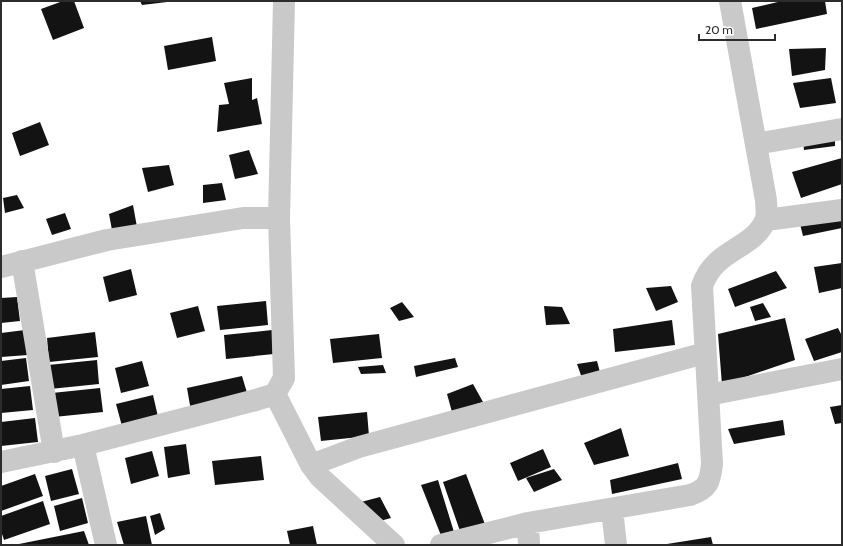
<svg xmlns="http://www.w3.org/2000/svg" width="843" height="546" viewBox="0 0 843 546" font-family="Cabin,sans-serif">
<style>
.building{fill:#131313}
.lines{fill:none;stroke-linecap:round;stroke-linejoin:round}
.minor{stroke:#c9c9c9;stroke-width:22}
</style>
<rect width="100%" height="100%" fill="#fff"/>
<path class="building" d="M63 1H74L84 28 53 40 41 9Z
M140 1H167V2L142 5Z
M782 1H825L827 14 756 29 752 8Z
M212 37 216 61 168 70 164 46Z
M826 48 825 70 792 76 789 49Z
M252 78V100L257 98 262 124 217 132 219 105 229 104 224 83Z
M831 78 836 103 800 108 793 83Z
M40 122 49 145 20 156 12 133Z
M835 138V146L804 150 803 141Z
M249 150 258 174 235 179 229 155Z
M842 158V184L801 198 792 172Z
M169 165 174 185 148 192 142 168Z
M222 183 226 200 203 203V185Z
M17 195 24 208 5 213 3 198Z
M133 205 137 227 112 230 109 214Z
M65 213 71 229 52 235 46 219Z
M842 215V228L803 236 799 220Z
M842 263V288L819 293 814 267Z
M131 269 137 295 109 302 103 277Z
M776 271 787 288 735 307 728 289Z
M671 286 678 302 656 311 646 288Z
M17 297 20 321 1 323V298Z
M266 301 268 325 220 330 217 306Z
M402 302 414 317 399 321 390 308Z
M763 303 771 317 755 321 750 307Z
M198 306 205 331 177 338 170 313Z
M544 306 562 307 570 324 546 325Z
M785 318 795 360 722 385 718 334Z
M672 320 675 345 615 352 613 329Z
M838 328 842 336V352L814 361 805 339Z
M25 330 28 355 1 357V333Z
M272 330 274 354 226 359 224 335Z
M95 332 98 357 49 362 47 338Z
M379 334 382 358 333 363 330 339Z
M26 358 29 381 1 385V361Z
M455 358 458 367 416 377 414 366Z
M97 360 99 384 50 389 48 365Z
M142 361 149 386 121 393 115 368Z
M597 361 601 376 583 381 577 364Z
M383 365 386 373 361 374 358 367Z
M242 376 248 396 191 411 187 388Z
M473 384 483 402 452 412 447 394Z
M30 386 33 410 1 413V389Z
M100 388 103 412 54 417 52 393Z
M153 395 159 421 123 430 116 404Z
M842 405V423L835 424 830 407Z
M367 412 369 436 321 441 318 417Z
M35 418 38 442 1 446V422Z
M783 420 785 435 734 444 728 429Z
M621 428 629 456 594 465 584 443Z
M186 444 190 474 168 478 164 447Z
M543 449 551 467 518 481 510 463Z
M152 451 159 476 131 484 125 458Z
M261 456 264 480 215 485 212 461Z
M678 463 682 479 612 494 610 480Z
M72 469 79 494 51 501 45 476Z
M554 469 562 480 534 492 526 478Z
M35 474 43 496 1 511V486Z
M466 474 486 527 461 534 443 482Z
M438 480 454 532 442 538 421 485Z
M380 497 391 518 380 521 361 502Z
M82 498 88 523 60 531 54 506Z
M43 501 50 524 4 540 1 531V516Z
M160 513 165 529 155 535 150 516Z
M146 516 152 545H124L117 522Z
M313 526 317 545H290L287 531Z
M84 531 89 545H19V544Z
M711 537 713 545H667V544Z"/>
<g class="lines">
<path class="minor" d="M756 144 842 129
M766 220 842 210
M22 261 54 452
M1 267 107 240 243 218H279
M275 394 311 465 320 477 394 545
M708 395 842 369
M83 445 106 545
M1 462 83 445 256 400 275 394 284 378 279 218 284 1
M311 465 359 447 705 353
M612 509 616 545
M528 523 529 545
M441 545 528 523 690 495C708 489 710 482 712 464L702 286C715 248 752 250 765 221 768 216 766 206 766 200L730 1"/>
</g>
<rect width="843" height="546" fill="none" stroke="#2c2c2c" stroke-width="4"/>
<path d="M699 34v6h76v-6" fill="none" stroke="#2c2c2c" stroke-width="2"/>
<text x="705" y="34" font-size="12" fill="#2c2c2c" stroke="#ffffff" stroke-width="3" paint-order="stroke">20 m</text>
</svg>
